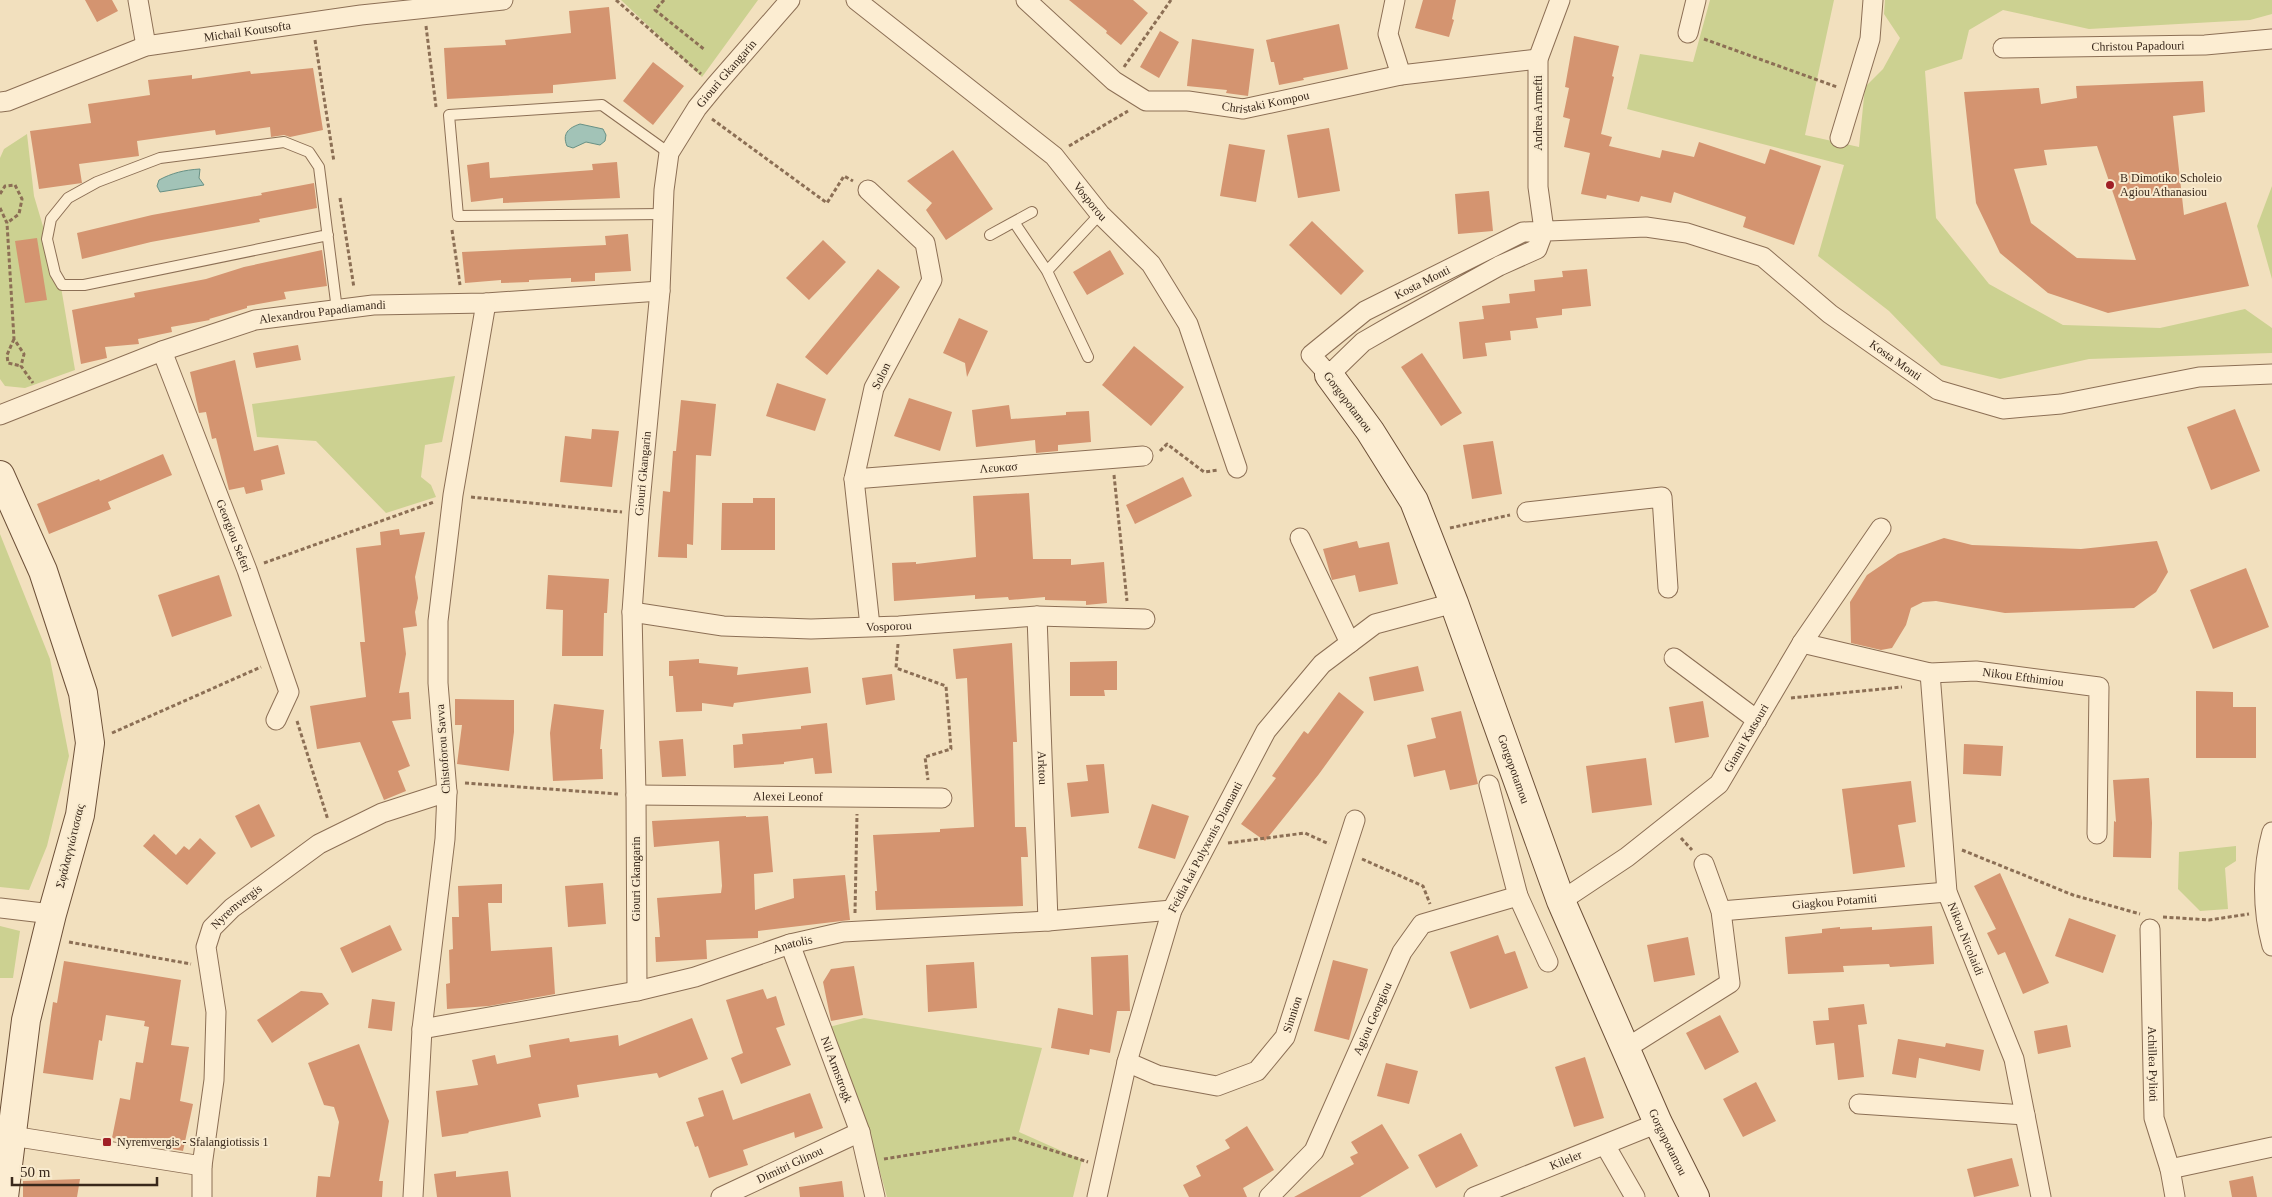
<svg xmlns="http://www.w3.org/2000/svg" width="2272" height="1197" viewBox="0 0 2272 1197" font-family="Georgia,serif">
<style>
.green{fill:#ccd191}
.water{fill:#a2c3b7;stroke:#689185}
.building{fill:#d49470;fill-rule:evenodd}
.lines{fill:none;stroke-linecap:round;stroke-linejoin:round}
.lane-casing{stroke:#8c6f55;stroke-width:12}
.street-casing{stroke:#8c6f55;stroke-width:21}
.secondary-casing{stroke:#6d5038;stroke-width:30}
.path{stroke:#8c6f55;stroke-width:3;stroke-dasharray:4 2.5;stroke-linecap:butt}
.lane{stroke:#fcedd2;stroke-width:10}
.street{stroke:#fcedd2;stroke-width:19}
.secondary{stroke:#fcedd2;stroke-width:28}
.poi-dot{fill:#a01f26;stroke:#f8eace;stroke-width:2}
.labels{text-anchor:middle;stroke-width:4;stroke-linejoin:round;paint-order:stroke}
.street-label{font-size:12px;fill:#39281b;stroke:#f8eace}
.poi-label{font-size:12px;fill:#39281b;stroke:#f8eace;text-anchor:start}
</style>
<rect width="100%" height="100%" fill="#f2e0be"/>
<path class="green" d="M621 0H758L702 77Z
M1710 0H1834L1805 135 1859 147 1865 87 1883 69 1900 38 1884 14 1885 0H2272V14L2250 20 2089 29 2003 10 1969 30 1962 59 1925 71 1936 218 1989 284 2063 325 2160 328 2245 309 2272 328V353L2089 359 2000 379 1941 365 1889 311 1818 256 1844 165 1627 109 1640 54 1693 62Z
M27 134 34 196 61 287 75 370 25 388 5 386 0 379V158L4 149Z
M2272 186V279L2257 226Z
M455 376 442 442 425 445 421 477 431 485 436 497 386 513 316 441 257 437 252 404Z
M0 534 50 659 69 756 47 846 29 890 0 887Z
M2236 846V861L2225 868 2228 909 2200 911 2178 889 2179 852Z
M0 926 20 931 13 978H0Z
M864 1018 1042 1048 1019 1132 1082 1160 1073 1197H887L877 1161 829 1027Z"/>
<path class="water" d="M580 124 603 129 606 135 605 141 600 145 586 142 573 148 567 146C562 134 568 128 580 124Z
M200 169 199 178 204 185 160 192 157 186 159 180C172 173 184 170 200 169Z"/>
<path class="building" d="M85 0H112L118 11 97 22Z
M1069 0H1133L1148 13 1121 45 1106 33 1107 31Z
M1423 0H1456L1452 19 1454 20 1449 37 1415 28Z
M609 7 616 79 553 85V93L447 99 444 48 506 45 505 40 571 33 569 11Z
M1339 24 1348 69 1303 78 1304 80 1279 85 1274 62H1271L1266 40Z
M1160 31 1179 42 1159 78 1140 67Z
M1574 36 1619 46 1612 76 1614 77 1601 134 1612 137 1609 146 1660 158 1662 150 1694 157 1699 142 1765 164 1770 149 1821 166 1794 245 1743 227 1746 217 1674 192 1671 203 1641 196 1639 202 1607 195 1606 199 1581 194 1590 153 1564 147 1570 119 1563 117 1569 88 1565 87Z
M1192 39 1254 49 1248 96 1226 93 1227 90 1187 86Z
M653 62 684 86 653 125 623 101Z
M313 68 323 130 290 137 284 135 271 137 270 127 216 135 215 130 137 141 139 156 79 164 82 183 39 189 30 131 91 123 88 104 150 95 148 80 192 75V79L250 71 251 74Z
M2203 81 2205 112 2173 116 2184 215 2226 202 2249 286 2108 313 2048 293 2000 253 1976 203 1964 92 2039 88 2041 104 2077 98 2076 86ZM2097 146 2136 260 2077 258 2031 223 2014 169 2047 165 2044 150Z
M1329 128 1340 191 1298 198 1287 135Z
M1229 144 1265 150 1256 202 1220 196Z
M953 150 993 209 946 240 926 210 932 203 907 181Z
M489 162 490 178 593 170 592 164 617 162 620 198 503 203V198L471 202 467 165Z
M314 183 317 208 259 219 260 222 151 242 82 259 77 233 152 215 262 195 261 193Z
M1489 191 1493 231 1458 234 1455 194Z
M1312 221 1364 271 1341 295 1289 245Z
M628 234 631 271 595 273V281L571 282V278L529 280V282L501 283V280L465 283 462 252 606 245 605 236Z
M37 238 47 300 25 303 15 241Z
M823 240 846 262 809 300 786 278Z
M322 250 327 286 284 292 286 299 247 306V308L209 319 210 320 171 327 172 332 138 339 139 344 105 347 107 358 81 364 72 310 135 297 134 293 206 279 244 267Z
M1110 250 1124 274 1087 295 1073 272Z
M878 269 900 287 827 375 805 357Z
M1587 269 1591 306 1562 309V315L1536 318 1538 328 1510 331 1511 340 1485 343 1487 356 1463 359 1459 322 1484 319 1482 306 1510 303 1509 294 1535 291 1534 280 1563 277 1562 271Z
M959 318 988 331 967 377 965 363 943 353Z
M298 345 301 360 256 368 253 353Z
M1134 346 1184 387 1151 426 1102 385Z
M1422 353 1462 413 1441 426 1401 367Z
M235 360 254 451 278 445 285 474 261 480 263 490 246 494 244 487 229 490 216 438 212 439 206 412 199 413 190 372Z
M777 383 826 399 815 431 766 416Z
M909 398 952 412 940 451 894 436Z
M681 400 716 404 711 456 696 455 693 545 687 544V558L658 557 663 491 670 492 673 451H676Z
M1009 405 1011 419 1066 415V412L1089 411 1091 442 1058 445V451L1036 453 1035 440 976 447 972 410Z
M2235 409 2260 471 2211 490 2187 427Z
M592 429 619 431 612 487 560 482 565 436 591 439Z
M1493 441 1502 494 1472 499 1463 445Z
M163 454 172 475 108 502 111 509 49 534 37 504 99 479 100 481Z
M1183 477 1192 496 1135 524 1126 505Z
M1029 493 1033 559H1071V565L1104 562 1107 603 1086 605V601L1045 600V597L1009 600 1008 597 975 599V595L894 601 892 563 916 562V564L976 557 973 496Z
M753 498H775V550H721L722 503H753Z
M399 529 400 535 425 532 415 577 418 598 415 612 417 626 403 628 406 654 399 693 409 692 411 719 392 721 410 766 398 771 406 791 384 800 360 742 317 749 310 706 366 697 360 642H365L356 548 381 545 380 532Z
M1944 538 1972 545 2081 549 2157 541 2168 572 2156 592 2134 608 2005 613 1936 601 1923 602 1911 608 1906 625 1892 648 1881 650 1851 643 1850 602 1867 575 1898 554Z
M1357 541 1359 548 1389 542 1398 584 1359 592 1355 575 1332 580 1323 549Z
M2246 568 2269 627 2213 649 2190 590Z
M219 575 232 616 172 637 158 595Z
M548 575 609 579 607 613H604L603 656H562L563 610 546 609Z
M1012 643 1017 742H1013L1015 827H1026L1028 857H1021L1023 906 876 910 875 891H877L873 835 940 832V829L974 827 967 678 956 679 953 649Z
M699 659V663L738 667 737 675 808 667 811 693 734 703 733 707 702 703V711L676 712 673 676H669V661Z
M1117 661V690H1104L1105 696H1070V662Z
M1418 666 1424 691 1374 701 1369 677Z
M892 674 895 700 866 705 862 678Z
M2196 691 2233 692V707H2256V758H2196Z
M1339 692 1364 712 1319 774 1265 841 1241 824 1276 778 1272 776 1304 731 1308 734Z
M455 699 514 700V732L509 771 457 764 462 725H455Z
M1703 701 1709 737 1675 743 1669 707Z
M554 704 604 710 600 749H602L603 779 553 781 550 733Z
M1461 711 1478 784 1450 790 1445 770 1414 777 1407 745 1436 738 1431 718Z
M827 723 832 773 815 774 813 758 784 762V764L734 768 733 745 743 744 742 734 801 729V726Z
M683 739 686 776 662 777 659 741Z
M1964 744 2003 746 2001 776 1963 774Z
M1646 758 1652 805 1592 813 1586 766Z
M1104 764 1109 813 1071 817 1067 783 1088 781 1086 765Z
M2149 778 2152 823 2151 858 2113 857 2114 821 2116 822 2113 780Z
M1911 781 1916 822 1898 825 1905 867 1853 874 1842 789Z
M259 804 275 836 251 848 235 816Z
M1152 804 1189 816 1175 859 1138 848Z
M746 816V817L768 816 773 872 754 874 755 910 794 898 793 879 845 875 850 920 758 931V938L706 940 707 959 656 962 655 937H660L657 898 721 893 722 886 719 841 654 847 652 821Z
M154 834 176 855 184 846 189 850 200 838 216 853 187 885 143 846Z
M2000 873 2049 983 2023 994 2005 952 1998 955 1987 933 1996 929 1974 886Z
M603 883 606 924 568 927 565 886Z
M502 884V903H488L491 951 552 947 555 994 489 1006 447 1009 446 984 450 983 449 950 453 949 452 917H459L458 886Z
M2069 918 2116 935 2103 973 2055 956Z
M390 925 402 950 352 973 340 948Z
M1932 926 1934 964 1890 967 1889 964 1843 966 1844 972 1788 974 1785 937 1822 933V929L1840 927V929L1872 927V930Z
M1498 935 1505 954 1515 951 1528 988 1470 1009 1450 952Z
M1688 937 1695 975 1654 982 1647 945Z
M1128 955 1130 1011H1117L1110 1053 1090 1049 1089 1055 1051 1048 1058 1008 1093 1015 1091 957Z
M1333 960 1368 969 1349 1040 1314 1031Z
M64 961 181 980 171 1045 189 1047 180 1101 193 1104 183 1151 112 1138 120 1098 130 1100 136 1062 143 1063 149 1027 144 1026 145 1021 106 1015 102 1041 99 1040 93 1080 43 1073 53 1002 57 1003Z
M974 962 977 1008 928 1012 926 965Z
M854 966 863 1015 831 1021 823 982 831 969Z
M763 989 767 999 776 996 785 1025 776 1028 791 1065 741 1084 731 1058 743 1053 726 1000Z
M301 991 322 993 329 1004 272 1043 257 1020Z
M372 999 395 1002 392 1031 368 1028Z
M1864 1004 1867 1024 1858 1025 1864 1077 1838 1080 1834 1043 1816 1045 1813 1021 1829 1020 1828 1008Z
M1720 1015 1739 1052 1705 1070 1686 1033Z
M692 1018 708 1059 659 1078 657 1073 577 1085 579 1097 538 1104 541 1117 468 1132 469 1133 442 1137 436 1091 478 1085 472 1060 495 1055 497 1064 531 1057 529 1045 569 1038 570 1042 618 1035 619 1046Z
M2067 1025 2071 1047 2038 1054 2034 1031Z
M1898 1039 1945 1047 1946 1043 1984 1050 1980 1071 1919 1058 1916 1078 1892 1074Z
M359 1044 389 1121 379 1181H383L382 1197H316L318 1176 330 1177 339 1122 334 1107 324 1105 308 1063Z
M1585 1057 1604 1118 1574 1127 1555 1067Z
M1386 1063 1418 1071 1409 1104 1377 1096Z
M1756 1082 1776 1121 1743 1137 1723 1099Z
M723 1090 733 1120 810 1093 823 1128 795 1138 794 1132 743 1150 748 1165 709 1178 698 1146 695 1147 686 1122 704 1116 698 1098Z
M1382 1124 1409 1168 1360 1197H1294L1354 1164 1350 1157 1358 1153 1351 1142Z
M1247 1126 1274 1170 1243 1188 1247 1197H1189L1183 1185 1201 1176 1196 1166 1230 1148 1225 1140Z
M1461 1133 1478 1166 1436 1188 1418 1155Z
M2012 1158 2019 1186 1974 1197 1967 1169Z
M456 1171V1177L508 1171 511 1197H437L434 1174Z
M2253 1176 2257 1197H2232L2229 1181Z
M80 1179 77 1197H23V1181Z
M842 1181 844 1197H800L799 1187Z"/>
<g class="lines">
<g class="lane-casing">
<path id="lane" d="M663 214 458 216 449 115 602 105 669 153
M1014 222 1047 271 1088 357
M328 235 84 285H62L55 273 47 239 51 219 68 198 97 182 160 158 284 142 309 152 319 167 337 310
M990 235 1032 212
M1047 271 1100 214"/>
</g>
<g class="street-casing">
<g id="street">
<path d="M138 0 146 46"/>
<path id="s1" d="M856 0 1054 156 1100 214 1151 264 1188 324 1237 468"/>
<path id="s2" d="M1026 0 1114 81 1146 101H1188L1243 109 1401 75 1538 59"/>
<path d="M1395 0 1388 34 1401 75"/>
<path id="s3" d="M1560 0 1538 59V187L1544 230 1537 249 1499 266 1396 323 1363 342 1329 375 1311 355 1365 311 1523 232 1646 227 1687 233 1763 257 1830 314 1938 390 2003 409 2061 404 2199 377 2272 374"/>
<path d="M1688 33 1696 0"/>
<path id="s4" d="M2003 48 2205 45 2272 39"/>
<path id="s5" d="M0 102 8 101 146 46 361 15 503 0"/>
<path d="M1840 138 1870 39 1873 0"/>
<path d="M868 190 925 243 932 280 874 388 854 479 870 626"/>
<path id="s6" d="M162 351 247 570 289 692 276 720"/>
<path id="s7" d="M0 415 162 351 255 320 373 305 486 303 660 291"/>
<path id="s8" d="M854 479 1143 456"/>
<path d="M1527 512 1662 497 1668 588"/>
<path d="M1300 538 1350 643"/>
<path id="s9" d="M632 612 723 626 811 629 899 626 1037 616 1145 619"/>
<path id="s10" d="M1037 616 1048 921"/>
<path id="s11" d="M1802 643 1930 673 1976 671 2099 687 2097 834"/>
<path d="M1674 658 1757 720"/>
<path id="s12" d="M1930 673 1947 892 2014 1059 2041 1197"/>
<path d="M1489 785 1518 896 1548 962"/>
<path id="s13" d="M636 795 942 798"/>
<path d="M2272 832C2262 868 2262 910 2272 946"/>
<path id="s14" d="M1561 901 1627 857 1719 784 1802 643 1881 528"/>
<path d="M0 908 52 914"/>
<path id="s15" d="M1721 911 1947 892"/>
<path id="s16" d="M2150 929 2154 1118 2170 1169 2175 1197"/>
<path id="s17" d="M790 944 860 1132 875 1197"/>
<path id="s18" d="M637 991 636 795 632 612 639 513 660 291 664 190 669 153 697 108 715 86 790 0"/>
<path id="s19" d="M422 1029 637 991 695 977 790 944 843 932 1048 921 1172 910"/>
<path d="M1625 1049 1730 983 1721 911 1704 864"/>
<path id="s20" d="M1127 1062 1157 1075 1217 1086 1257 1071 1285 1037 1355 820"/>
<path d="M1859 1104 2025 1115"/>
<path d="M12 1136 202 1166"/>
<path d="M1605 1145 1635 1197"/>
<path d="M2170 1169 2272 1147"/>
<path id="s21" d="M202 1197V1166L214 1080 216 1012 206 947 212 928 232 908 319 844 382 813 447 792"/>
<path d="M413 1197 422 1029 445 839 447 792 438 683V621L453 495 486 303"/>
<path id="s22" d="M721 1197 860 1132"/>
<path id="s23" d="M1097 1197 1127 1062 1172 910 1266 731 1322 664 1375 624 1454 603"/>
<path id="s24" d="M1269 1197 1314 1151 1402 952 1422 924 1518 896"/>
<path id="s25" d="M1474 1197 1658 1123"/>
</g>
</g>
<g class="secondary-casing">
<g id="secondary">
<path id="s26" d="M1329 375 1370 431 1414 501 1454 603 1561 901 1658 1123 1695 1197"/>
<path d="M0 475 43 571 83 693 90 743 80 815 52 914 26 1020 4 1197"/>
</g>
</g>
<path class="path" d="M616 0 701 74
M664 0 655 10 705 50
M426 26 436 107
M1704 39 1837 87
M315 40 334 162
M1124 67 1171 0
M712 119 827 203 844 176 853 181
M1069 146 1128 111
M0 194 5 186 15 185 22 199 19 214 7 223
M340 198 354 288
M0 208 7 223 14 339 24 354 21 366 33 383
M452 230 460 285
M14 339 7 355 8 363 21 366
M1160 451 1167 444 1204 472 1219 470
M1114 475 1127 601
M471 497 622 512
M1450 528 1510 515
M264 563 434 502
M898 644 896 668 946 686 951 749 925 757 928 780
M1791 698 1902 687
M297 721 328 820
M112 733 261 667
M465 783 618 794
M1681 838 1692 850
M1228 843 1305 833 1329 844
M1962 850 2073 895 2140 914
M1362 859 1423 886 1430 904
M855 913 857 814
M2163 917 2209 920 2249 914
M69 942 191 964
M884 1159 1014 1138 1088 1162"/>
<use href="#lane" class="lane"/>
<use href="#street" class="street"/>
<use href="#secondary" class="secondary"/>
</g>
<g class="poi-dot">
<circle cx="2110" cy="185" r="5"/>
<rect x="102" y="1137" width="10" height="10" rx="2.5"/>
</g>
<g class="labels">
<g class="street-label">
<text dy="4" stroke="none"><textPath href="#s5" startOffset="259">Michail Koutsofta</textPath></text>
<text dy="4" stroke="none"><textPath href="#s4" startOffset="135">Christou Papadouri</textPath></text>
<text dy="4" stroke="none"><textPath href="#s18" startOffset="938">Giouri Gkangarin</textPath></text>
<text dy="4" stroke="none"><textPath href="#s2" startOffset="278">Christaki Kompou</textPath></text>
<text transform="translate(1538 113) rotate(-90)" y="4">Andrea Armefti</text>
<text dy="4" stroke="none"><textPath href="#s1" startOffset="310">Vosporou</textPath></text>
<text dy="4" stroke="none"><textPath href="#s3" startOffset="660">Kosta Monti</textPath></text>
<text dy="4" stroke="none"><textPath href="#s7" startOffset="340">Alexandrou Papadiamandi</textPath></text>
<text dy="4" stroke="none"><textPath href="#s3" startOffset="1185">Kosta Monti</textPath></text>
<text transform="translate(881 376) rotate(-64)" y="4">Solon</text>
<text transform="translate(1348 402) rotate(53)" y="4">Gorgopotamou</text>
<text dy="4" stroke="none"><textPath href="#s8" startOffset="145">Λευκασ</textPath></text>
<text dy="4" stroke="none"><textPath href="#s18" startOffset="518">Giouri Gkangarin</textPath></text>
<text dy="4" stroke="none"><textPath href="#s6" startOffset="198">Georgiou Seferi</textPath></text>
<text dy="4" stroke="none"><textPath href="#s9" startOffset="258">Vosporou</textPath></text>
<text dy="4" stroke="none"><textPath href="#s11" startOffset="225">Nikou Efthimiou</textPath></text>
<text dy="4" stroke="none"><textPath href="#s14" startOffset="250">Gianni Katsouri</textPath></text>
<text transform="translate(443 749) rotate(-94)" y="4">Chistoforou Savva</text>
<text dy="4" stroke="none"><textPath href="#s10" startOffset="152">Arktou</textPath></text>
<text dy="4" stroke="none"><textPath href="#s26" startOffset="438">Gorgopotamou</textPath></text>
<text dy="4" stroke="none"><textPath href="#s13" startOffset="152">Alexei Leonof</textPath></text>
<text transform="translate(70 846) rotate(-76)" y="4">Σφάλαγγιώτισσας</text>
<text dy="4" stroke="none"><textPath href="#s23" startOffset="368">Feidia kai Polyxenis Diamanti</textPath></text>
<text transform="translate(636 879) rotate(-90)" y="4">Giouri Gkangarin</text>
<text dy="4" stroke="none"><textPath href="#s15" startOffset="114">Giagkou Potamiti</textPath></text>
<text dy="4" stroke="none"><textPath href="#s21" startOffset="304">Nyremvergis</textPath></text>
<text dy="4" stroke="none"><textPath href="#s12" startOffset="270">Nikou Nicolaidi</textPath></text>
<text dy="4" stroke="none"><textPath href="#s19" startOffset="381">Anatolis</textPath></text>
<text dy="4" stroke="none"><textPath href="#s20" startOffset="204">Sinnion</textPath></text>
<text dy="4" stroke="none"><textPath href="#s24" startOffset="209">Agiou Georgiou</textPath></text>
<text dy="4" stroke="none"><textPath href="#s16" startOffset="135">Achillea Pylioti</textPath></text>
<text dy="4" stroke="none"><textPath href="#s17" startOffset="134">Nil Armstrogk</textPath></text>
<text dy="4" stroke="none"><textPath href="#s26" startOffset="842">Gorgopotamou</textPath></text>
<text dy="4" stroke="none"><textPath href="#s25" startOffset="99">Kileler</textPath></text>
<text dy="4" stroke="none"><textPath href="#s22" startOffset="76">Dimitri Glinou</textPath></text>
</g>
<g class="poi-label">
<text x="2120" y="182">B Dimotiko Scholeio<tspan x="2120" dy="14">Agiou Athanasiou</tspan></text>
<text x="117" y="1146">Nyremvergis - Sfalangiotissis 1</text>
</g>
</g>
<path d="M12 1177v8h145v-8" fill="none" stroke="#39281b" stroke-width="2.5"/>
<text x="20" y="1177" font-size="15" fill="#39281b" stroke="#f8eace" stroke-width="4" paint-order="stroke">50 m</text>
</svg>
